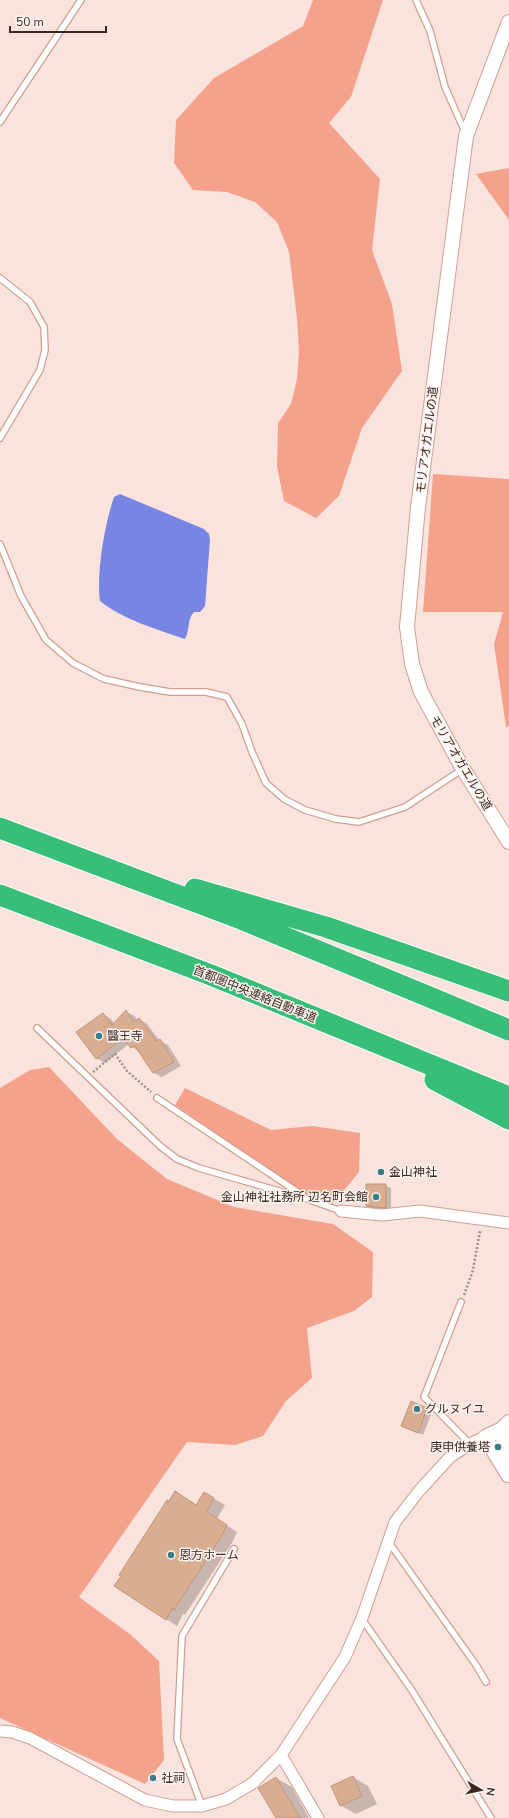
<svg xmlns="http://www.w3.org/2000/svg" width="509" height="1818" viewBox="0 0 509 1818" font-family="'Nunito Sans','Noto Sans JP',sans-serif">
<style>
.green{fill:#f4a28c}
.water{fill:#7886e3}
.shadow{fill:#0003}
.building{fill:#d9ad8f;stroke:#c09578}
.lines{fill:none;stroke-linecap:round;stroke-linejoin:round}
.service-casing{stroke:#d29e90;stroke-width:8}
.minor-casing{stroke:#d29e90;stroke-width:13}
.tertiary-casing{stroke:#d29e90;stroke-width:16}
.motorway-casing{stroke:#fff;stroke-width:23}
.path{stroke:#a18c86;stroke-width:2.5;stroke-dasharray:2 2;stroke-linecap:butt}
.service{stroke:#fff;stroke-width:5.5}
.minor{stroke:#fff;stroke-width:11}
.tertiary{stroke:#fff;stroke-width:14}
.motorway{stroke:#38be78;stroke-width:21}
.poi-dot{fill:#397c8c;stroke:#fff3f0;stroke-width:1.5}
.labels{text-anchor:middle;stroke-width:3;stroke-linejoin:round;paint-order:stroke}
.street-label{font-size:12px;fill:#3c2822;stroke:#fff3f0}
.poi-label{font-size:12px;fill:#3c2822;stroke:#fff3f0;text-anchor:start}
</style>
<rect width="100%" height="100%" fill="#fae3dd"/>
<path class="green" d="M313 0H383L351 97 329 123 380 179 372 250 392 304 402 371 362 428 339 496 316 518 284 501 277 467 278 423 291 404 297 379 299 352 297 318 289 252 277 222 255 202 227 192 193 190 174 163 176 120 214 78 303 26Z
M509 168V220L476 174Z
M433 474 509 479V726L506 727 494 644 503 612H423Z
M49 1067 117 1139 167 1179 234 1207 333 1224 373 1252 372 1297 354 1311 307 1328 312 1378 286 1401 263 1436 235 1445 187 1442 79 1597 131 1635 159 1661 164 1760 145 1784 0 1718V1088L30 1070Z
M185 1088 271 1130 312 1126 360 1133 359 1172 333 1204 308 1196 175 1105Z"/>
<path class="water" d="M120 494 204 529 209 534 210 540 205 606 200 612H194C187 619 190 630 185 639 156 629 124 620 100 601 96 573 105 523 114 497Z"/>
<path class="shadow" d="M126 1012 135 1016 137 1021 139 1019 147 1024 159 1040 168 1045 181 1066 162 1077 154 1073 140 1053 129 1044 105 1063 96 1058 103 1014 111 1019 115 1024Z
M385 1185 391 1188V1210L372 1209 367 1206Z
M411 1403 432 1412 423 1435 402 1426Z
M175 1492 197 1505 205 1493 225 1505 217 1519 237 1532 232 1543 185 1615 183 1614 177 1626 166 1619 169 1502Z
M353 1777 368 1786 377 1804 356 1814 340 1805Z
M276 1778 292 1787 309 1818H277Z"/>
<path class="building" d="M126 1010 134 1022 139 1018 156 1041 160 1039 174 1062 153 1073 135 1046 131 1048 123 1038 96 1059 76 1032 103 1013 112 1025Z
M366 1184H386V1208L366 1206Z
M411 1401 427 1408 418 1433 401 1426Z
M175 1491 196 1505 204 1492 214 1498 207 1512 227 1525 221 1537 174 1610 172 1608 166 1620 114 1586 121 1576 119 1575 167 1500 169 1501Z
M353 1776 362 1796 340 1806 331 1786Z
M276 1777 283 1789 300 1818H276L258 1788Z"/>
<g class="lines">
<g class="service-casing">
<path id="service" d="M416 0 430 31 445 87 465 132
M0 122 81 0
M0 278 30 302 44 327 45 350 40 370 0 438
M0 544 21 596 46 640 73 663 104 679 140 687 170 692H206L227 697 242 724 252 752 266 783 284 799 305 810 336 819 359 822 405 807 463 769
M37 1028 160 1146 177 1159 199 1168 307 1199 341 1211
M157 1098 302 1195
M461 1302 424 1397 470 1444
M388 1541 476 1665 486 1682
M362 1619 411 1689 491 1818
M202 1806 177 1739 182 1636 234 1549"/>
</g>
<g class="minor-casing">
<path id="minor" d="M341 1211 382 1215 420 1211 509 1223
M0 1731 12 1732 30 1738 145 1800 173 1806H202L226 1799 253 1783 281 1755 345 1657 362 1618 395 1522 419 1491 450 1457 470 1444 485 1437
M281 1755 318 1818"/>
</g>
<g class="tertiary-casing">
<path id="tertiary" d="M509 22 466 136 418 507 407 627 412 664 421 692 463 769 509 842
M502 1429 507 1470
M508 1475 485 1437 502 1429 509 1422"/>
</g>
<g class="motorway-casing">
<path id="motorway" d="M0 828 241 919 509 1030
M195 889 326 927 509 991
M0 895 211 975 509 1097
M435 1080 509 1119"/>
</g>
<path class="path" d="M93 1072 115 1054 127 1071 151 1092
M464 1295 473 1270 480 1231"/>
<use href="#service" class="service"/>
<use href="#minor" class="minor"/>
<use href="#tertiary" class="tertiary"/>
<use href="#motorway" class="motorway"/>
</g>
<g class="poi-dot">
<circle cx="99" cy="1036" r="4"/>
<circle cx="381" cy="1172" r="4"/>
<circle cx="376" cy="1197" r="4"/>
<circle cx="417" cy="1409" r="4"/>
<circle cx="498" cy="1447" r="4"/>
<circle cx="171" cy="1555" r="4"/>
<circle cx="153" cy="1778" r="4"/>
</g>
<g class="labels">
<g class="street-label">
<text transform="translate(427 440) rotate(-83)" y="4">モリアオガエルの道</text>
<text transform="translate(461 763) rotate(59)" y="4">モリアオガエルの道</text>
<text transform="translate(255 994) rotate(22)" y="4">首都圏中央連絡自動車道</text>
</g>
<g class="poi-label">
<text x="107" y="1040">醫王寺</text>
<text x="389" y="1176">金山神社</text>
<text x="368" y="1201" text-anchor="end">金山神社社務所 辺名町会館</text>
<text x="425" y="1413">グルヌイユ</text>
<text x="490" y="1451" text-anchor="end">庚申供養塔</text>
<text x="179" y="1559">恩方ホーム</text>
<text x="161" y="1782">社祠</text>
</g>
</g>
<g transform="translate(481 1790) rotate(99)" stroke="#fff3f0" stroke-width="3" paint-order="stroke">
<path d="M0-3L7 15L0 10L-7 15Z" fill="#3c2822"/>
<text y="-6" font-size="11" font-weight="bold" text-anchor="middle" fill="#3c2822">N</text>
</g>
<path d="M10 26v6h96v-6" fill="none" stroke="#3c2822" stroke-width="2"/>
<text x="16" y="26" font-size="12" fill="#3c2822" stroke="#fff3f0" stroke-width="3" paint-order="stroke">50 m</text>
</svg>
